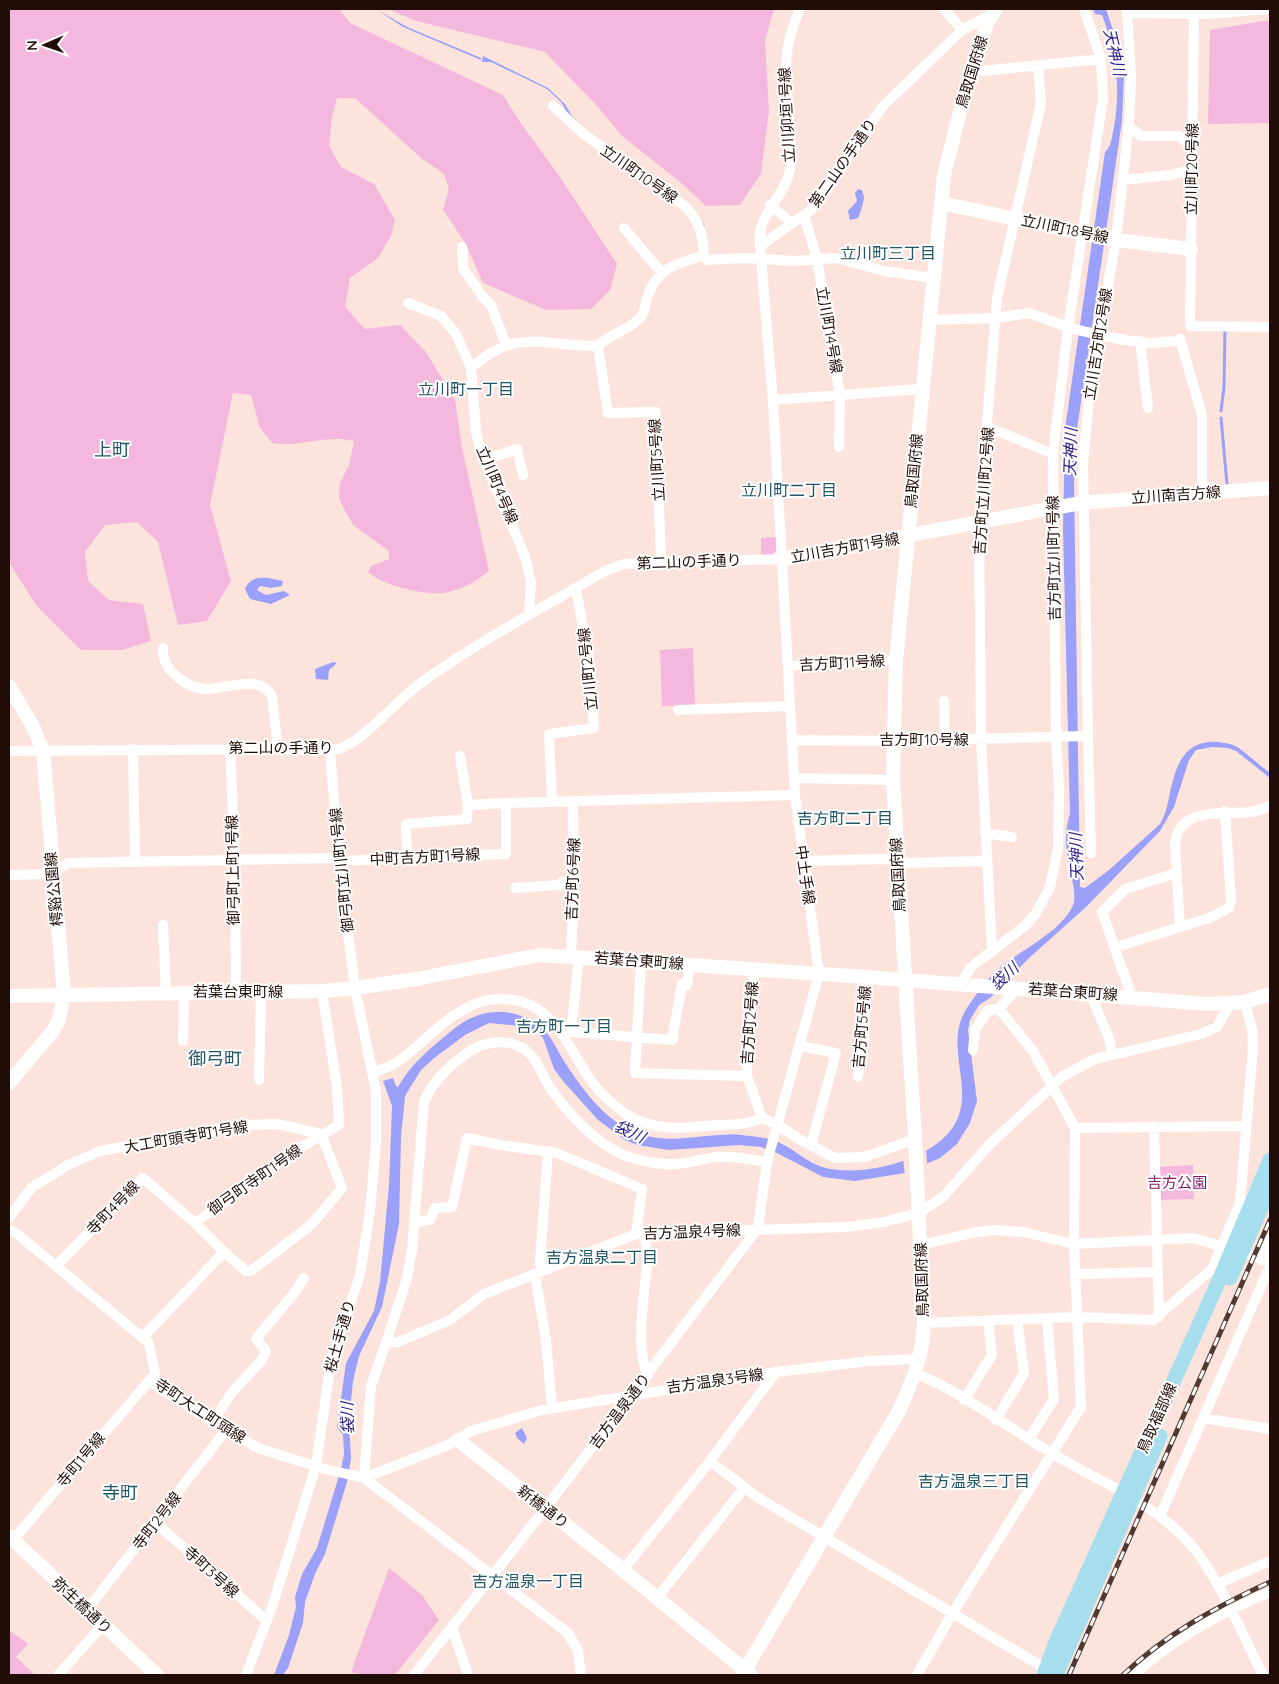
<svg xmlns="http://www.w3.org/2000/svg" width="1279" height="1684" viewBox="0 0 1279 1684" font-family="Quicksand,'Noto Sans JP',sans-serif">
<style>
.green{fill:#f4b8df}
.water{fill:#9ba1fb}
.pier{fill:#fce4dc}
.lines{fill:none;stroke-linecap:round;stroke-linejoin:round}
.stream{stroke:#9ba1fb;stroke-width:3}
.street{stroke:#fff;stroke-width:10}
.secondary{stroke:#fff;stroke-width:14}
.primary{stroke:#a6deee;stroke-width:15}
.rail-casing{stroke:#4f3a33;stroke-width:5}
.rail{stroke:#fff;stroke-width:3;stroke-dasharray:9;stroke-linecap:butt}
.labels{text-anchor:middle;stroke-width:4;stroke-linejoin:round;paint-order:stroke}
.street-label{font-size:15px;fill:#210d07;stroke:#fff}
.park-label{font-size:15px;fill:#7f1968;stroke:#fff}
.water-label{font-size:16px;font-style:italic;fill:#2b1d83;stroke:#fff}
.neighbourhood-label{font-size:16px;fill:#225665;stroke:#fff}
.quarter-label{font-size:18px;fill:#225665;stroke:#fff}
</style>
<rect width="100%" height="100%" fill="#fce4dc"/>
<path class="green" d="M9 9H339L350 23 503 95 520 122 562 180 617 264 610 290 591 309 546 310 483 283 466 244 443 210 449 189 444 174 421 158 355 98H337L332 117 329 146 341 167 374 184 395 220 391 236 378 258 350 278 345 307 365 329 400 325 426 352 455 400 462 447 489 571C478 580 463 589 449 592 428 597 383 586 368 572L371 566 389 559V551L353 525 339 499 340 483 349 465 354 441C326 434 300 448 272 443L260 428 251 395 233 393 210 505 231 581 207 621 178 625 158 542 137 522 105 525 85 552 88 581 109 600 143 604 151 641 122 650H81L36 605 9 562Z
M388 9H774L765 40 769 111 761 174 740 205 706 206 680 182 622 136 597 106 545 52 416 21Z
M1263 21H1270V123L1208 124 1210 30Z
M776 537 777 550 771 555H761V538Z
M693 648 695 705 662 706 660 650Z
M1193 1165 1194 1199 1159 1200V1167Z
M389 1568 422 1595 439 1620 395 1675H362L351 1672Z
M9 1630 28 1644 16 1657 35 1675H9Z"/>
<path class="water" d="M376 9 407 27 481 58V60L403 27Z
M1093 9H1106L1115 36 1124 74 1122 121 1076 436 1074 484 1080 887 1085 888 1109 870 1160 824C1168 811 1168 798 1172 784 1178 759 1189 740 1218 742 1224 743 1231 743 1237 747 1248 754 1259 765 1270 773V778L1236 751 1228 748 1212 747 1196 750 1189 760 1174 807 1160 831 1086 907 1028 959 990 998 979 1005 970 1020 968 1030 977 1101 970 1123 957 1144 940 1158 905 1173 855 1181 823 1177 777 1153 761 1147 739 1145 669 1150 637 1145 625 1140 598 1120 563 1081 554 1069 543 1038 534 1030 520 1026 489 1023 465 1035 433 1059 421 1070 405 1096 401 1137 399 1224 382 1307 359 1356 353 1381 349 1422 351 1459 347 1482 325 1554 315 1574 305 1602 303 1623 288 1668 283 1675H274L289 1635 296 1607 295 1597 302 1574 317 1548 341 1469 344 1454 343 1435 337 1427 346 1363 374 1311 380 1282 389 1185 392 1106 383 1081 393 1078 396 1086 398 1087C412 1062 433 1046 455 1028 483 1006 517 1006 544 1030 554 1040 558 1053 566 1064 582 1089 603 1117 630 1130 668 1148 703 1132 742 1135 755 1137 770 1137 782 1144 796 1151 807 1162 822 1167 858 1178 926 1162 950 1131 979 1095 944 1051 964 1013 971 1000 983 986 992 975 1014 952 1060 935 1073 905 1078 894 1068 866 1067 854 1065 841 1066 826 1070 813L1063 529 1065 429 1105 152C1112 146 1112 135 1114 127 1121 87 1116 53 1102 15L1095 14Z
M483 56 548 88 565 104 572 116 594 138 692 207 704 224 707 251H704C703 233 703 219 688 207L592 139 570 118 561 102 547 89 491 62H482Z
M858 189 862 190 864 197C864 200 860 215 858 218L850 220 848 211 857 201 855 193Z
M268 578 283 581 282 586 271 588 260 586 257 590 266 595 284 591 290 595 271 604 250 599 245 589C249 579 257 577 268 578Z
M333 662 337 663 329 670 328 680 316 679 315 669Z
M522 1428 527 1438 524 1444 517 1438 515 1433Z"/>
<path class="pier" d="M926 1146 927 1165 905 1175 903 1158Z"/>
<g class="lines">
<path class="stream" d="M1221 411 1224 387 1225 329
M1221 418 1227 484"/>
<path class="street" d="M944 9 962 30
M1127 13 1206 14 1268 9
M972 72 1101 59
M553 106 585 135 686 207C701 224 702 233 704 255
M1128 126 1141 136H1179L1186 142 1192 143
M1122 180 1170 175 1192 170
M770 205 792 223
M804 215 817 259 840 395 839 447
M624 228 661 272
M760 246C756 214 784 199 790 170 793 158 791 144 790 132 787 84 779 54 800 9
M462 247 463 268 482 296 491 305 506 345
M408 303 441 316 456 334 471 368
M929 320 996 318 1029 313 1073 329 1124 340 1152 343 1178 341 1180 339
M1190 326 1194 13
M1190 326 1270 327
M1180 339 1202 415V493
M1140 341 1148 408
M598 346 608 413 656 412 661 564
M773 400 921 389
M988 427 1053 454
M484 460 517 449 523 475
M529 615 531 583 525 556 482 456 476 432 471 368C518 326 544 347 598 346 609 334 627 331 639 319 647 311 644 304 648 295 660 265 677 265 704 255L707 260 744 258 793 261 837 258 884 271 933 278
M163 648C162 657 165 663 170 670 179 680 193 689 207 689 227 689 259 673 272 696L278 749
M788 666 896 660
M944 701 945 740
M678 710 790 706
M1088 736 1091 853
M793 740 892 741 1088 736 1083 465 1090 385 1116 240 1129 123 1131 79 1127 9
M230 748 235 861 236 992
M133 749 135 862
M9 751 338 749C365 740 394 703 418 685 477 642 542 608 605 571L624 564 782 559
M460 756 468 805
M795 778 893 780
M552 802 549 734 594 728 589 660 576 589
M985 833 1012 837
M407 858 406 824 467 819 468 805 506 803
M803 861 885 859 909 863 986 861
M9 875 52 874 68 863 334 858 339 861 506 854V803L795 795
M515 888 559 885 562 882H574
M163 925 166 993
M1180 926 1175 846C1177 805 1225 815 1251 812 1258 811 1264 808 1270 806
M1116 947 1209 918 1229 908 1231 900 1225 811
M992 952 981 740 979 522 997 298 1041 103 1038 66
M571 956 574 882 573 802
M579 956 571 1032 672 1040 682 984 687 985 690 964
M641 961 635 1073 747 1076
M755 969 748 1022 747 1076 762 1118 778 1125 799 1139 835 1158 865 1157 915 1139
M960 984 971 967 1026 925 1036 913 1050 887 1058 849 1059 790 1056 737 1053 454 1068 328 1103 98 1101 59 1084 9
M1090 993 1109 1038 1112 1055
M1132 997 1102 912 1125 889 1177 873
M183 1041 184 992
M800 1046 836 1053 811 1145
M973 1050 975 1030 988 1010 999 1009
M372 1072C381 1070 390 1067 397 1062 429 1040 456 1001 498 999 554 997 566 1046 592 1082 601 1094 616 1108 628 1115 652 1130 680 1129 706 1126 723 1124 747 1126 762 1118
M858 1077 864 1039 867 977
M259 1080 261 992
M1154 1126 1159 1317
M1075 1128 1247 1126
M9 1218 31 1188 68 1165 100 1151 242 1125 277 1124 321 1134 342 1188 312 1224 251 1271H246L224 1252
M415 1222 430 1220 435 1208 452 1207 467 1138 500 1145 557 1153 642 1189 636 1234
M9 1230 16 1233 149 1343 155 1374 149 1381 226 1430 258 1448 321 1468 364 1478 448 1445 471 1431 542 1410 776 1372 870 1361 919 1359
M644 1233C646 1244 648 1256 647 1267 644 1294 635 1351 648 1375
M920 1245 972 1233 992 1230 1023 1232 1074 1244 1193 1238 1270 1261
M1261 1260 1270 1239
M56 1266 143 1178 195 1223
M541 1272 540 1261 548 1151
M1076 1274 1158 1272
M535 1275 546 1340 552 1408
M924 1323 1077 1317 1153 1320 1212 1269 1240 1203 1253 1047 1252 1029 1245 1002
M142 1338 224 1252 195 1223 293 1152 339 1125 337 1087 322 991
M386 1343 407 1278 412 1250 424 1102C433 1081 447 1067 466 1054 484 1040 510 1037 529 1053 539 1062 543 1078 551 1089 568 1113 596 1144 624 1155 640 1161 659 1165 676 1164 690 1164 703 1158 717 1157 734 1156 750 1159 767 1162
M915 1373C962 1392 1009 1428 1053 1454 1100 1482 1155 1503 1192 1546 1219 1578 1243 1636 1263 1675
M964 1400 992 1355 988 1320
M1203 1418 1270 1429
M996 1420 1024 1373 1017 1319
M213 1421 233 1391 261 1361 266 1351 256 1339 295 1292 304 1278
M1029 1439 1054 1399 1047 1318
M710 1461 757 1497 1051 1672
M1160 1516 1270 1266
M156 1523 267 1621
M13 1540 149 1381
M623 1570 710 1461 776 1372
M1217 1584 1270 1561
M657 1598 744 1488
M87 1610 226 1430
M452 1628 468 1675
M58 1675 103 1625
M246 1675 272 1607 316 1466 331 1360 360 1275 370 1211 376 1143V1091L355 988 339 861 330 751
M414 1675 545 1509 758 1228 767 1162 819 974 795 795 773 402 760 246 811 210 819 201 883 106 962 30 990 15
M581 1675 578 1651 568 1633 364 1478 371 1386 386 1343 398 1342 450 1320 484 1294 636 1234 846 1227 884 1222 919 1213 944 1196 990 1144 1063 1076 1095 1059 1201 1034 1217 1027 1230 1004
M917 1675 952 1614 1081 1407 1074 1244 1075 1128 1033 1051 999 1009 1017 988
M1134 1675C1174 1638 1221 1613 1270 1592"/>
<path class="secondary" d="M941 203 1116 240 1191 249
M782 559 1081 503 1270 488
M9 686 32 725 43 750 64 994 59 1019 53 1031 9 1083
M9 996 322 991 355 988 416 979 540 955 867 977 1208 1004 1245 1002 1270 994
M458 1440 623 1570 751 1675
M9 1536 157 1675
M742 1675 899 1411 915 1373 922 1345 924 1323 915 1139 893 780 896 660 944 175 965 92 987 23 996 9"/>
<path class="primary" d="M1230 1278 1270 1188
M1044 1675 1056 1642 1221 1276 1270 1160
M1056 1675 1160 1436"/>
<g class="rail-casing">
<path id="rail" d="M1069 1675 1270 1220
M1123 1675C1166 1634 1216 1607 1270 1582"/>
</g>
<use href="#rail" class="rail"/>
</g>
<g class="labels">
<g class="street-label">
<text transform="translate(972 72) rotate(-73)" y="5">鳥取国府線</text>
<text transform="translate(787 115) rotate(-93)" y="5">立川卯垣1号線</text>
<text transform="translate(843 163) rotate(-55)" y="5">第二山の手通り</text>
<text transform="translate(1192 169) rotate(-89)" y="5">立川町20号線</text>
<text transform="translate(639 174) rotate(35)" y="5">立川町10号線</text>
<text transform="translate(1065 229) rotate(12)" y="5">立川町18号線</text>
<text transform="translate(829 330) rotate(80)" y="5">立川町14号線</text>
<text transform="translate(1098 344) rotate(-81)" y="5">立川吉方町2号線</text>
<text transform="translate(657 460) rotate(-93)" y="5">立川町5号線</text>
<text transform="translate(914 471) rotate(-85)" y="5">鳥取国府線</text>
<text transform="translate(497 485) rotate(67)" y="5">立川町4号線</text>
<text transform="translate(984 491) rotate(-86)" y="5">吉方町立川町2号線</text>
<text transform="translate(1176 495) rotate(-4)" y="5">立川南吉方線</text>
<text transform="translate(845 548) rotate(-10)" y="5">立川吉方町1号線</text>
<text transform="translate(1054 558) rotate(-91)" y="5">吉方町立川町1号線</text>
<text transform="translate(689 562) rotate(-2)" y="5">第二山の手通り</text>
<text transform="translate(842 663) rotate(-3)" y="5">吉方町11号線</text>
<text transform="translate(588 669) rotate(-96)" y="5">立川町2号線</text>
<text x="924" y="745">吉方町10号線</text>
<text x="281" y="753">第二山の手通り</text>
<text transform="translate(425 857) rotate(-3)" y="5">中町吉方町1号線</text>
<text transform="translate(233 870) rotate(-91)" y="5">御弓町上町1号線</text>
<text transform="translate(342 870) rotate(-96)" y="5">御弓町立川町1号線</text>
<text transform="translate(805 875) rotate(82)" y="5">中土手線</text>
<text transform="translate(898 875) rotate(-93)" y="5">鳥取国府線</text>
<text transform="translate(573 879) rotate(-88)" y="5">吉方町6号線</text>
<text transform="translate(54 889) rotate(-95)" y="5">樗谿公園線</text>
<text transform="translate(639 961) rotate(4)" y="5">若葉台東町線</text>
<text x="238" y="997">若葉台東町線</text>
<text transform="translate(1073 992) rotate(4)" y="5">若葉台東町線</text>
<text transform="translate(750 1023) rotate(-86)" y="5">吉方町2号線</text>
<text transform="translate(862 1027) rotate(-85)" y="5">吉方町5号線</text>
<text transform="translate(186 1137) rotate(-10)" y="5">大工町頭寺町1号線</text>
<text transform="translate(255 1180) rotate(-35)" y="5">御弓町寺町1号線</text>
<text transform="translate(113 1208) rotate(-46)" y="5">寺町4号線</text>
<text transform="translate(692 1232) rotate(-2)" y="5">吉方温泉4号線</text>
<text transform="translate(922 1280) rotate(-92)" y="5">鳥取国府線</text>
<text transform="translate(340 1336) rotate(-74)" y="5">桜土手通り</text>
<text transform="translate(715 1381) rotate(-8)" y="5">吉方温泉3号線</text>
<text transform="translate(200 1411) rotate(33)" y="5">寺町大工町頭線</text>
<text transform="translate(620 1411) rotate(-53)" y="5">吉方温泉通り</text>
<text transform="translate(1157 1418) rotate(-66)" y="5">鳥取福部線</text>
<text transform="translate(81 1460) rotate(-50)" y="5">寺町1号線</text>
<text transform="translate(543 1507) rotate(38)" y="5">新橋通り</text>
<text transform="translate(157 1521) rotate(-52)" y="5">寺町2号線</text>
<text transform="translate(211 1572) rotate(42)" y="5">寺町3号線</text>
<text transform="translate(82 1606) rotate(43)" y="5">弥生橋通り</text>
</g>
<g class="park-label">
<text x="1177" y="1188">吉方公園</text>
</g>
<g class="water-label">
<text transform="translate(1115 52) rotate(77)" y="6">天神川</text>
<text transform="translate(1070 452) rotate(-88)" y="6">天神川</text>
<text transform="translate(1076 857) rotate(-92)" y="6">天神川</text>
<text transform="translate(1004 976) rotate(-43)" y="6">袋川</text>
<text transform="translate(630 1131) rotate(25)" y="6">袋川</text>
<text transform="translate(347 1418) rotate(-91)" y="6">袋川</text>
</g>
<g class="neighbourhood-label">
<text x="888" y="259">立川町三丁目</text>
<text x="466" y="395">立川町一丁目</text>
<text x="789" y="496">立川町二丁目</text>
<text x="845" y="824">吉方町二丁目</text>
<text x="564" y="1032">吉方町一丁目</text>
<text x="602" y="1263">吉方温泉二丁目</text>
<text x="974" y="1487">吉方温泉三丁目</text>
<text x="528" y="1587">吉方温泉一丁目</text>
</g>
<g class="quarter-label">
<text x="112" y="456">上町</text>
<text x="215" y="1065">御弓町</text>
<text x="120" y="1499">寺町</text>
</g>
</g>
<rect width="1279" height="1684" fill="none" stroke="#210d07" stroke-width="20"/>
<g transform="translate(45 45) rotate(268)" stroke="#ffffff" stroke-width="4" paint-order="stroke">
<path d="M0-4L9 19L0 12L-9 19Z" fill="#210d07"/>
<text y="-8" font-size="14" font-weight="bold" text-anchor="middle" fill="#210d07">N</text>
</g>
</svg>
